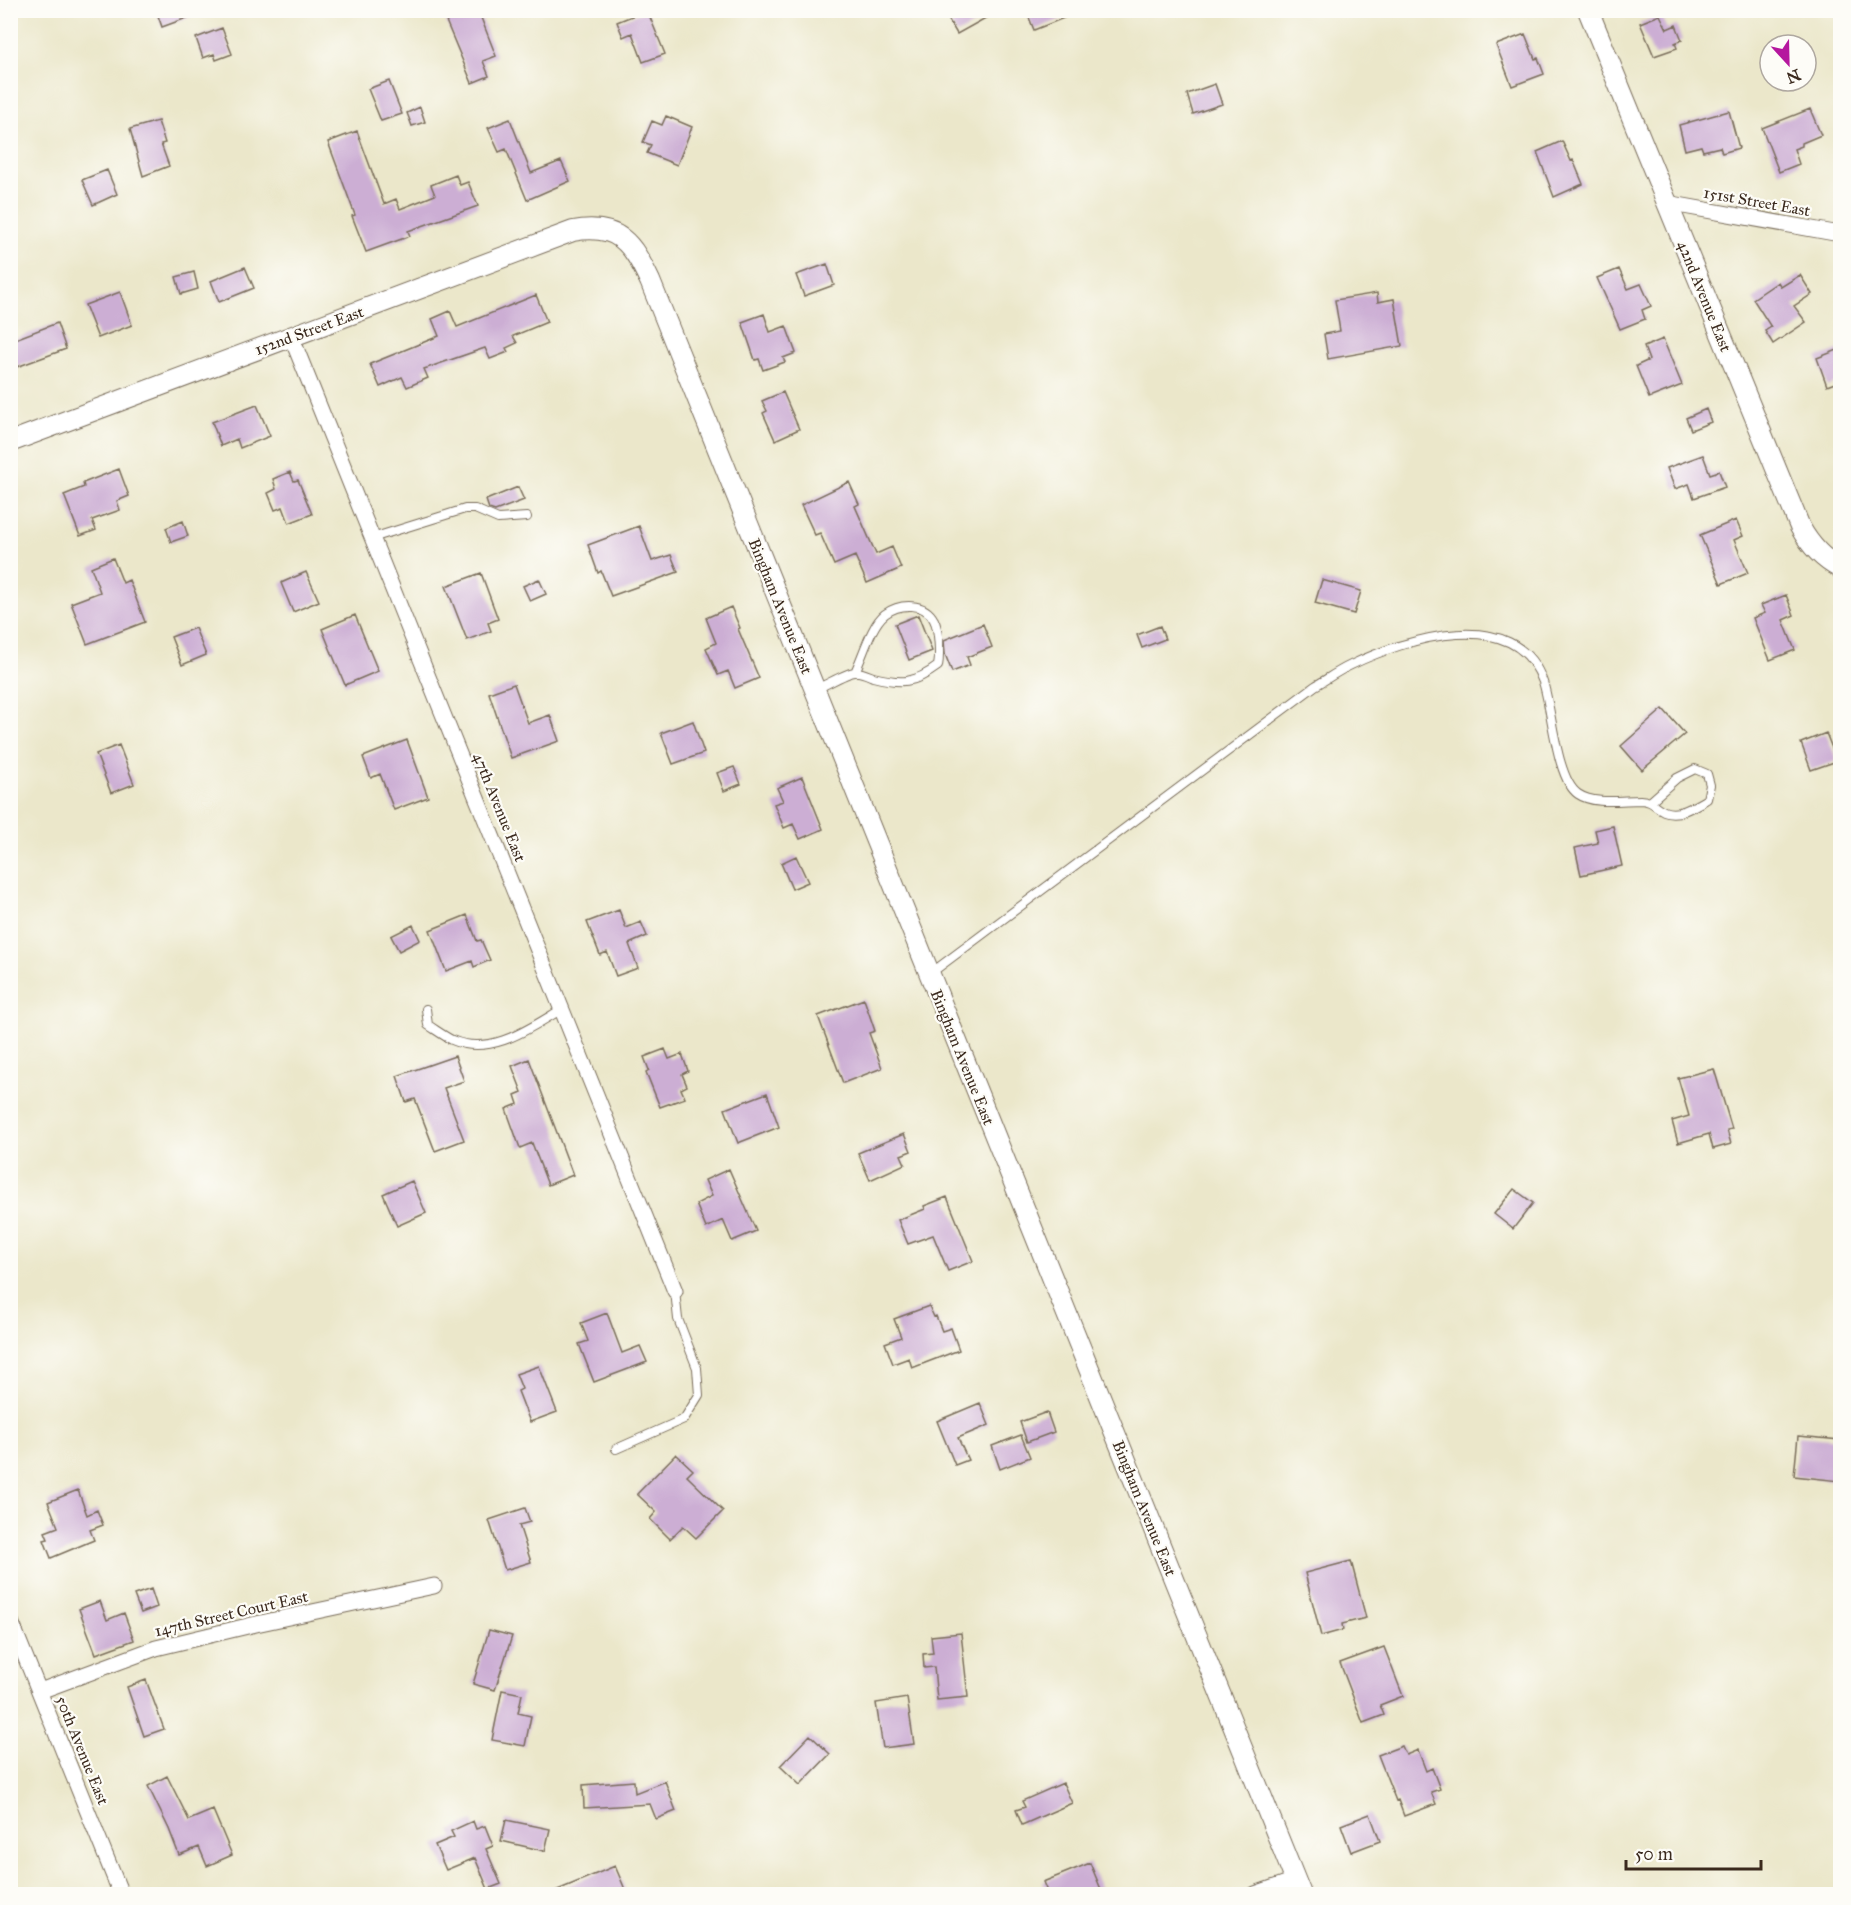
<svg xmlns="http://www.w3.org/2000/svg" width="1851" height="1905" viewBox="0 0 1851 1905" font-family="'IM FELL Great Primer',serif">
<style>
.building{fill:#ccaed4}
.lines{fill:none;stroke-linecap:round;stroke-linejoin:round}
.service-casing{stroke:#796c5a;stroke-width:10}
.minor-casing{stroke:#796c5a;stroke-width:17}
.tertiary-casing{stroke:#796c5a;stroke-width:22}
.service{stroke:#fff;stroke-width:8}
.minor{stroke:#fff;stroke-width:15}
.tertiary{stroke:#fff;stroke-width:20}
.labels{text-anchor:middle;stroke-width:4.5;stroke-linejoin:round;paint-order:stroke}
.street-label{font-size:16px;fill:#3b2a1e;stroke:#fdfcf7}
</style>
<rect width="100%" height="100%" fill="#fdfcf7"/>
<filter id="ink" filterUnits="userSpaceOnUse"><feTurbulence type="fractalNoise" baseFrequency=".0167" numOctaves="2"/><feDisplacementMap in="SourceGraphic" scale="12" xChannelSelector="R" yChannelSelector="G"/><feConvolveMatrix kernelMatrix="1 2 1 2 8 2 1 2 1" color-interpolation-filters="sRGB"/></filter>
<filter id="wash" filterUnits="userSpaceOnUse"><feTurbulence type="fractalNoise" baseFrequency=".008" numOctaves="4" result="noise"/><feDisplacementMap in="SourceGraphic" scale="24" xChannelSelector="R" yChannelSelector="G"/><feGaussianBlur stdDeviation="1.35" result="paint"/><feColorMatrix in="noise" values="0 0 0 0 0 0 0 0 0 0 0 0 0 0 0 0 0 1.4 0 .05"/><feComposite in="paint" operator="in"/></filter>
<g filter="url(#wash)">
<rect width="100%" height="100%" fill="#ebe7ca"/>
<g id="blocks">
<path class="building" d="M156 10H202L203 12 162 27Z
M473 10H478L496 56 483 61 489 76 472 83 446 21Z
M647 10 665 54 643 62 632 33 623 37 617 22Z
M959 10H1000L957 34 947 17Z
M1026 10H1081V11L1034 30Z
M1660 15 1667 29 1676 25 1682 40 1675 43 1677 48 1654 56 1640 23Z
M222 28 232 54 216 60 214 54 203 58 196 38Z
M1525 34 1535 59 1538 58 1544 74 1512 86 1496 45Z
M389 81 402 114 381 121 368 89Z
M1215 84 1222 104 1193 114 1187 94Z
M420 107 425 122 412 126 407 113Z
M1810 109 1821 135 1802 143V146L1794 149 1799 164 1779 172 1762 128Z
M1729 111 1739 148 1722 153 1720 147 1703 151 1701 146 1685 150 1679 125Z
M666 116 692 127 677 165 647 153 651 145 643 142 652 121 662 125Z
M510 119 531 173 561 161 570 181 527 200 506 149 499 152 488 128Z
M158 121 165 143 161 144 169 166 143 176 130 129Z
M357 131 384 204 396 199 400 209 435 195 431 185 456 175 460 185 468 182 478 206 408 231 410 236 366 252 352 216 355 215 328 142Z
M1562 141 1571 161 1573 160 1583 184 1554 197 1537 152Z
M107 170 117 194 93 205 82 180Z
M827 264 834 285 804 296 796 275Z
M245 267 254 288 219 302 211 281Z
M1619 269 1628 289 1641 284 1651 306 1642 310 1645 319 1620 329 1597 278Z
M194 272 198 289 181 294 176 277Z
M1800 275 1812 294 1794 306 1806 322 1773 344 1765 331 1771 327 1753 299 1778 282 1781 287Z
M120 292 132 325 98 338 85 305Z
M1377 293 1378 302 1394 299 1402 346 1328 359 1324 334 1340 331 1335 300Z
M536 295 547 322 513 336 517 343 506 348 508 352 490 359 485 348 424 369 428 378 407 387 402 377 380 387 370 364 439 336 432 319 450 311 457 327Z
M764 314 770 332 786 326 796 353 783 358 785 362 763 370 759 359 755 360 742 322Z
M57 323 66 349 14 368 10 359V341Z
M1663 339 1682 385 1649 398 1636 366 1649 360 1644 347Z
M1840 349V381L1827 386 1817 358Z
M783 392 799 429 775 440 763 413 767 411 762 401Z
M257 405 270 436 240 448 237 439 221 446 212 422Z
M1706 409 1711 422 1691 430 1686 418Z
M1703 455 1710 474 1719 471 1725 487 1694 498 1689 484 1675 489 1667 468Z
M119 469 129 496 117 501 120 510 92 520 96 530 80 536 64 495 84 487 83 483Z
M290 472 294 481 298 480 312 514 289 523 283 507 275 510 268 493 276 489 273 479Z
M849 482 859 504 855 506 876 554 892 547 901 568 867 583 855 556 834 565 820 533 815 535 801 505Z
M518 487 524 500 495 511 489 509 486 500Z
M1736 520 1743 536 1734 540 1748 573 1721 584 1700 535Z
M183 521 188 536 171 542 166 528Z
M639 526 652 561 671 555 678 572 611 596 601 571 598 573 588 545Z
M113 558 123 583 129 580 145 622 87 644 71 603 100 592 91 567Z
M306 572 319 601 293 612 281 583Z
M481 573 498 619 488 623 491 631 467 640 446 586Z
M539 579 546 594 530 601 523 586Z
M1322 580 1361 591 1354 614 1315 603Z
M1786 595 1794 615 1783 620 1795 650 1770 660 1753 618 1765 613 1761 605Z
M731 607 740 628 738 629 759 678 735 688 728 671 718 675 706 648 716 643 706 618Z
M355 615 378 671 345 685 322 629Z
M918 615 932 651 909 660 895 624Z
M983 624 992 647 967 657 970 665 952 672 945 654 944 640Z
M1160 626 1165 639 1142 648 1137 635Z
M195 628 206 655 182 665 171 637Z
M514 684 528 723 550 715 559 741 511 758 489 693Z
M1663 709 1685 734 1642 770 1621 746Z
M693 721 704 753 673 764 661 733Z
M1826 733 1837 761 1811 770 1801 743Z
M407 740 428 797 394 810 380 774 371 778 363 757Z
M119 745 134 784 111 793 96 754Z
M734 767 741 784 724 791 717 773Z
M802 777 823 829 800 839 793 824 784 828 774 804 783 801 777 788Z
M1613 826 1622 866 1581 875 1575 848 1598 843 1595 830Z
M796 856 808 882 792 889 781 863Z
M619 910 626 928 641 922 647 936 629 944 638 968 616 976 607 952 600 955 587 922Z
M467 915 477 941 481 940 490 960 474 967 472 961 446 971 430 930Z
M413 925 420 940 399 951 391 936Z
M864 999 875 1031 869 1033 882 1068 843 1083 818 1016Z
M665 1049 669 1059 682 1054 688 1071 682 1074 687 1086 681 1089 685 1098 660 1107 646 1072 649 1070 644 1057Z
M455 1056 464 1081 444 1088 464 1140 435 1151 415 1099 406 1102 397 1076Z
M529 1059 573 1175 548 1185 532 1143 520 1148 506 1109 518 1104 515 1095 522 1092 512 1066Z
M1714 1069 1732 1129 1727 1130 1731 1144 1713 1149 1709 1134 1678 1143 1672 1121 1689 1116 1678 1078Z
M767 1093 779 1127 738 1143 725 1109Z
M904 1134 911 1151 901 1155 905 1164 870 1180 858 1153Z
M729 1169 756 1231 732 1241 723 1220 706 1228 696 1204 712 1196 705 1180Z
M412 1181 426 1213 397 1226 383 1194Z
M1514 1189 1533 1203 1513 1229 1494 1214Z
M947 1197 973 1261 948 1271 933 1235 908 1244 898 1220 925 1209 924 1206Z
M929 1306 934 1317 936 1316 942 1331 951 1328 959 1350 912 1368 909 1358 893 1364 885 1343 901 1337 894 1319Z
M607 1313 622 1353 640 1346 647 1362 594 1382 579 1344 588 1341 581 1323Z
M539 1366 557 1412 530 1422 518 1391 522 1389 516 1374Z
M980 1403 989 1425 958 1438 968 1460 955 1465 937 1421Z
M1047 1412 1054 1432 1027 1442 1020 1422Z
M1021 1435 1030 1457 1000 1469 992 1446Z
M1798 1436 1840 1440V1481L1794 1476Z
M676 1454 693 1470 687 1476 723 1511 696 1538 683 1526 670 1539 650 1519 656 1512 637 1494Z
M78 1490 87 1515 97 1510 103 1525 90 1530 94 1540 51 1558 44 1540 48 1539 45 1532 58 1527 48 1502Z
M525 1508 530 1522 519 1525 531 1562 505 1570 489 1520Z
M1351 1561 1366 1618 1342 1624 1343 1630 1321 1636 1305 1573Z
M151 1589 157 1607 141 1613 134 1595Z
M100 1601 107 1620 124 1613 134 1640 96 1654 79 1609Z
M489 1630 512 1636 495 1690 473 1684Z
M961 1633 968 1697 937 1700 934 1667 924 1668 923 1654 933 1653 931 1636Z
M1384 1647 1403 1696 1380 1705 1384 1715 1363 1723 1340 1663Z
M146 1680 164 1729 144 1736 127 1687Z
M502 1690 522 1694 518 1713 531 1716 525 1746 492 1740Z
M907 1698 914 1744 883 1748 876 1703Z
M810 1735 830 1754 800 1785 780 1766Z
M1402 1746 1406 1755 1418 1750 1426 1771 1432 1768 1440 1789 1431 1792 1436 1804 1404 1816 1398 1800 1396 1801 1378 1755Z
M167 1776 189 1820 213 1810 232 1855 207 1866 199 1847 179 1855 169 1829 148 1786Z
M634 1781 635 1793 665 1781 676 1811 656 1819 650 1804 584 1808 583 1785Z
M1063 1783 1072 1803 1022 1825 1016 1810 1025 1807 1022 1801Z
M1370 1814 1380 1841 1351 1852 1341 1825Z
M506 1820 550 1829 545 1851 501 1841Z
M473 1821 476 1829 485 1826 493 1846 486 1849 501 1884 488 1889 475 1858 446 1870 435 1845 454 1837 451 1831Z
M1090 1863 1103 1894H1048L1043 1882Z
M615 1866 627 1894H548Z"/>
</g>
</g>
<g filter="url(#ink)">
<use href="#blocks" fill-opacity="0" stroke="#796c5a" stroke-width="1.5"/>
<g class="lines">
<g class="service-casing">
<path id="service" d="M372 538 465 509H475L498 519 527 517
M816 689C824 686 848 672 854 672 860 671 868 675 873 677 901 684 914 684 938 666 940 656 939 629 934 620 925 602 900 603 885 614 871 625 863 656 855 672
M931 973 1315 686C1327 679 1338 671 1351 665 1405 639 1516 603 1543 682 1552 708 1556 779 1578 794 1594 805 1621 800 1640 800 1654 801 1653 806 1664 811 1678 817 1695 806 1707 799L1710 785 1707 774 1695 769 1677 778 1651 801
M426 1009 428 1025C436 1030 444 1036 452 1040 491 1057 530 1028 562 1009
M616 1449 684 1419 699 1395 697 1368 678 1319 675 1291"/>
</g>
<g class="minor-casing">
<path id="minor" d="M1667 203 1840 234
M291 336 675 1291
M10 1619 121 1894
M40 1691 156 1648 256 1624 434 1586
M1255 1894 1295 1880"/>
</g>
<g class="tertiary-casing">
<path id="tertiary" d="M1588 10 1800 527C1810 545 1822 559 1840 568
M10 442 573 231C619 223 632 243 650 281L1301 1894"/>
</g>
<use href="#service" class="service"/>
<use href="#minor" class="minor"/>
<use href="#tertiary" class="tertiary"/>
</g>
</g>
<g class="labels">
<g class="street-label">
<text transform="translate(1757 201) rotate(10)" y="6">151st Street East</text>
<text transform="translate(1705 296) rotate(68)" y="6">42nd Avenue East</text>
<text transform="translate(309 330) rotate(-20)" y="6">152nd Street East</text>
<text transform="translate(781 606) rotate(68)" y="6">Bingham Avenue East</text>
<text transform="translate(500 807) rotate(68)" y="6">47th Avenue East</text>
<text transform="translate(963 1057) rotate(68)" y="6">Bingham Avenue East</text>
<text transform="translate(1145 1508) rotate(68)" y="6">Bingham Avenue East</text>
<text transform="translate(231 1613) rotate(-13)" y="6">147th Street Court East</text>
<text transform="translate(83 1750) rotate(68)" y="6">50th Avenue East</text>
</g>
</g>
<rect width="1851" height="1905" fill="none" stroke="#fdfcf7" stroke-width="36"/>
<g transform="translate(1788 63) rotate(158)"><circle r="28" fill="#fdfcf7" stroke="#afa8a0" stroke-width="1.5"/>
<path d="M0-4.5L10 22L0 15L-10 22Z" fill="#b5179e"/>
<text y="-9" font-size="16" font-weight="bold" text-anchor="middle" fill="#3b2a1e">N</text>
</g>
<path d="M1626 1860v9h135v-9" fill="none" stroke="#3b2a1e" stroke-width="3"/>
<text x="1635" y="1860" font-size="18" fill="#3b2a1e" stroke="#fdfcf7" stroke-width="4.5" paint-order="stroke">50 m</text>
</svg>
